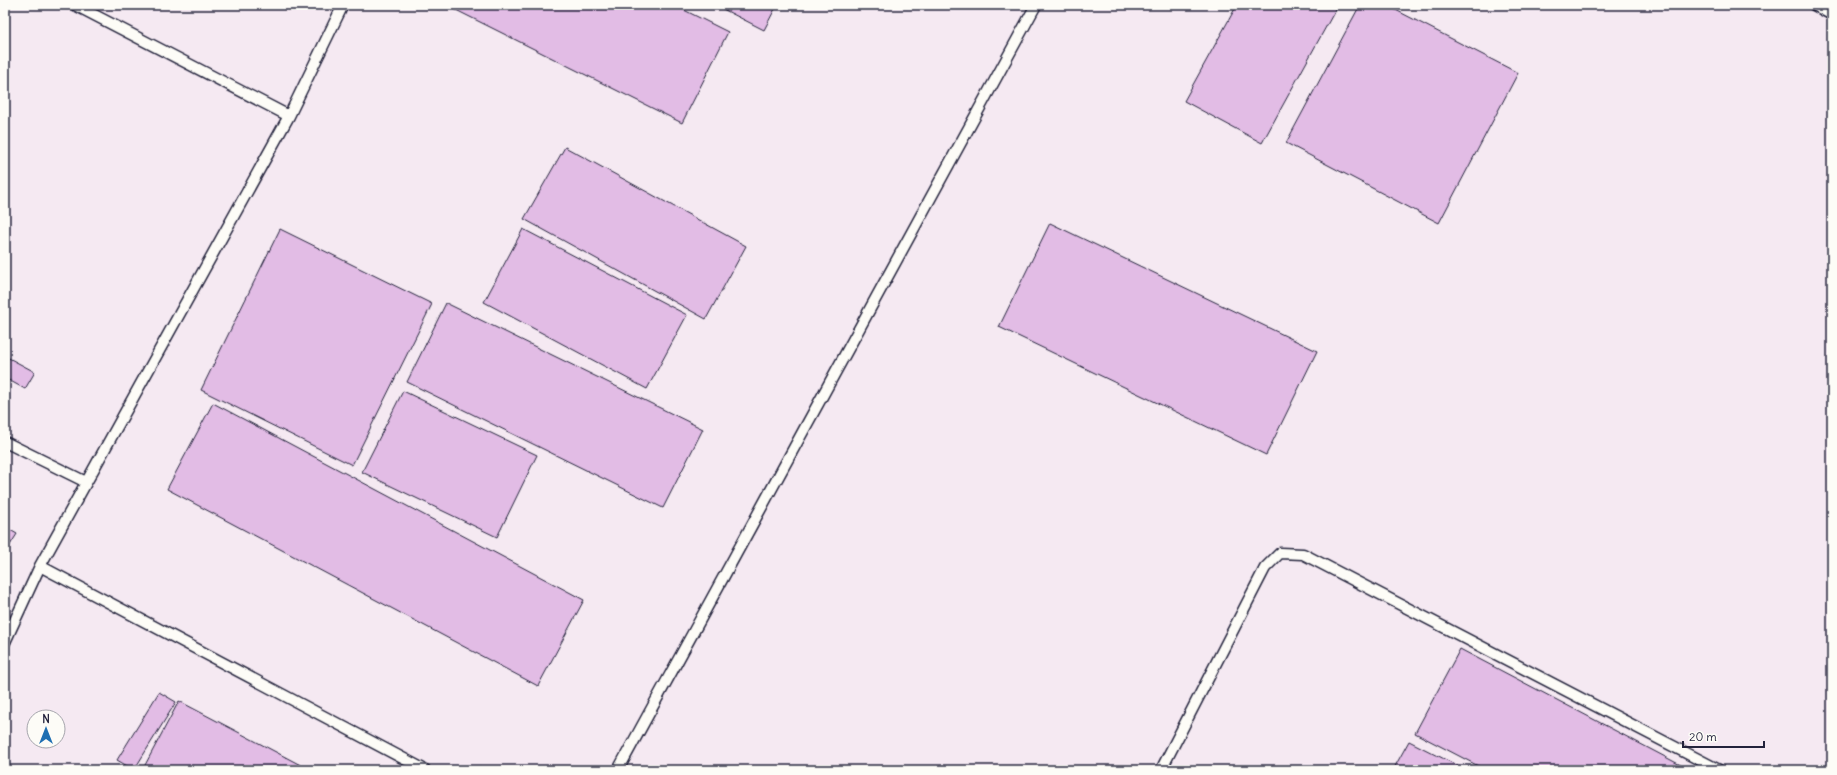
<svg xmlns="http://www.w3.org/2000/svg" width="1837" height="775" viewBox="0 0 1837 775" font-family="Delius,sans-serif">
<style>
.built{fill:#f5e9f2;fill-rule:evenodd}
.building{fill:#e2bce5;stroke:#22223b}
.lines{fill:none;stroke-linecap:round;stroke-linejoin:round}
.lane-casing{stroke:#22223b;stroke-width:13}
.lane{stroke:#fdfcf7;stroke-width:10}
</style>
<rect width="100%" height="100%" fill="#fdfcf7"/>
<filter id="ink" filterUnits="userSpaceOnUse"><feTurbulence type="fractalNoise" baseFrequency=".025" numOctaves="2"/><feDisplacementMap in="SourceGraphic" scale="8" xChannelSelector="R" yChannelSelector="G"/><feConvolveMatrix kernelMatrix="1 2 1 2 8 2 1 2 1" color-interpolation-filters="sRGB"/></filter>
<g filter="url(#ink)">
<path class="built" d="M5 5H1832V770H5ZM34 717H58V741H34Z"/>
<path class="building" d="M446 5H674L728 32 682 123Z
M715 5H777L764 30Z
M1237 5H1338L1262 143 1184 101Z
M1360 5H1386L1518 73 1439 223 1286 143Z
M565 147 746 246 706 319 524 219Z
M1050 223 1317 351 1266 455 999 327Z
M280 229 432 304 352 465 201 390Z
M523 229 687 315 647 389 484 302Z
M446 303 703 429 663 508 407 382Z
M5 356 35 372 25 389 5 378Z
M403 391 537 455 497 537 362 472Z
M213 403 584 600 538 686 167 489Z
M5 527 17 534 5 553Z
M1460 649 1690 770H1486L1415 733Z
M159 692 176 702 134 770 117 760Z
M179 701 310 770H150L144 767Z
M1409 741 1466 770H1393Z"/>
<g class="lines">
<g class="lane-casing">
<path id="lane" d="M75 5 289 116
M1814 5 1832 15
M5 442 86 482
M40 566 425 770
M5 642 40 566 289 116 343 5
M618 770 1036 5
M1161 770 1265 568 1280 553 1303 554 1719 770"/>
</g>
<use href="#lane" class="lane"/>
</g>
</g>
<rect width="1837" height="775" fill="none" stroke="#fdfcf7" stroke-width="20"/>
<rect x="10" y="10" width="1817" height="755" fill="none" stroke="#22223b" stroke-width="1.5" filter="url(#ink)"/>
<g transform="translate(46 729)"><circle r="19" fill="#fdfcf7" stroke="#a5a5ac"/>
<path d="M0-3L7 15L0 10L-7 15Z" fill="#1f6fb2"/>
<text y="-6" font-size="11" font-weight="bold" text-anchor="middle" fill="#22223b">N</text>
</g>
<path d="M1683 741v6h81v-6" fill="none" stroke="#22223b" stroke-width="2"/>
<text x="1689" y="741" font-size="12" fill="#22223b" stroke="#fdfcf7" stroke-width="3" paint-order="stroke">20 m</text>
</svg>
